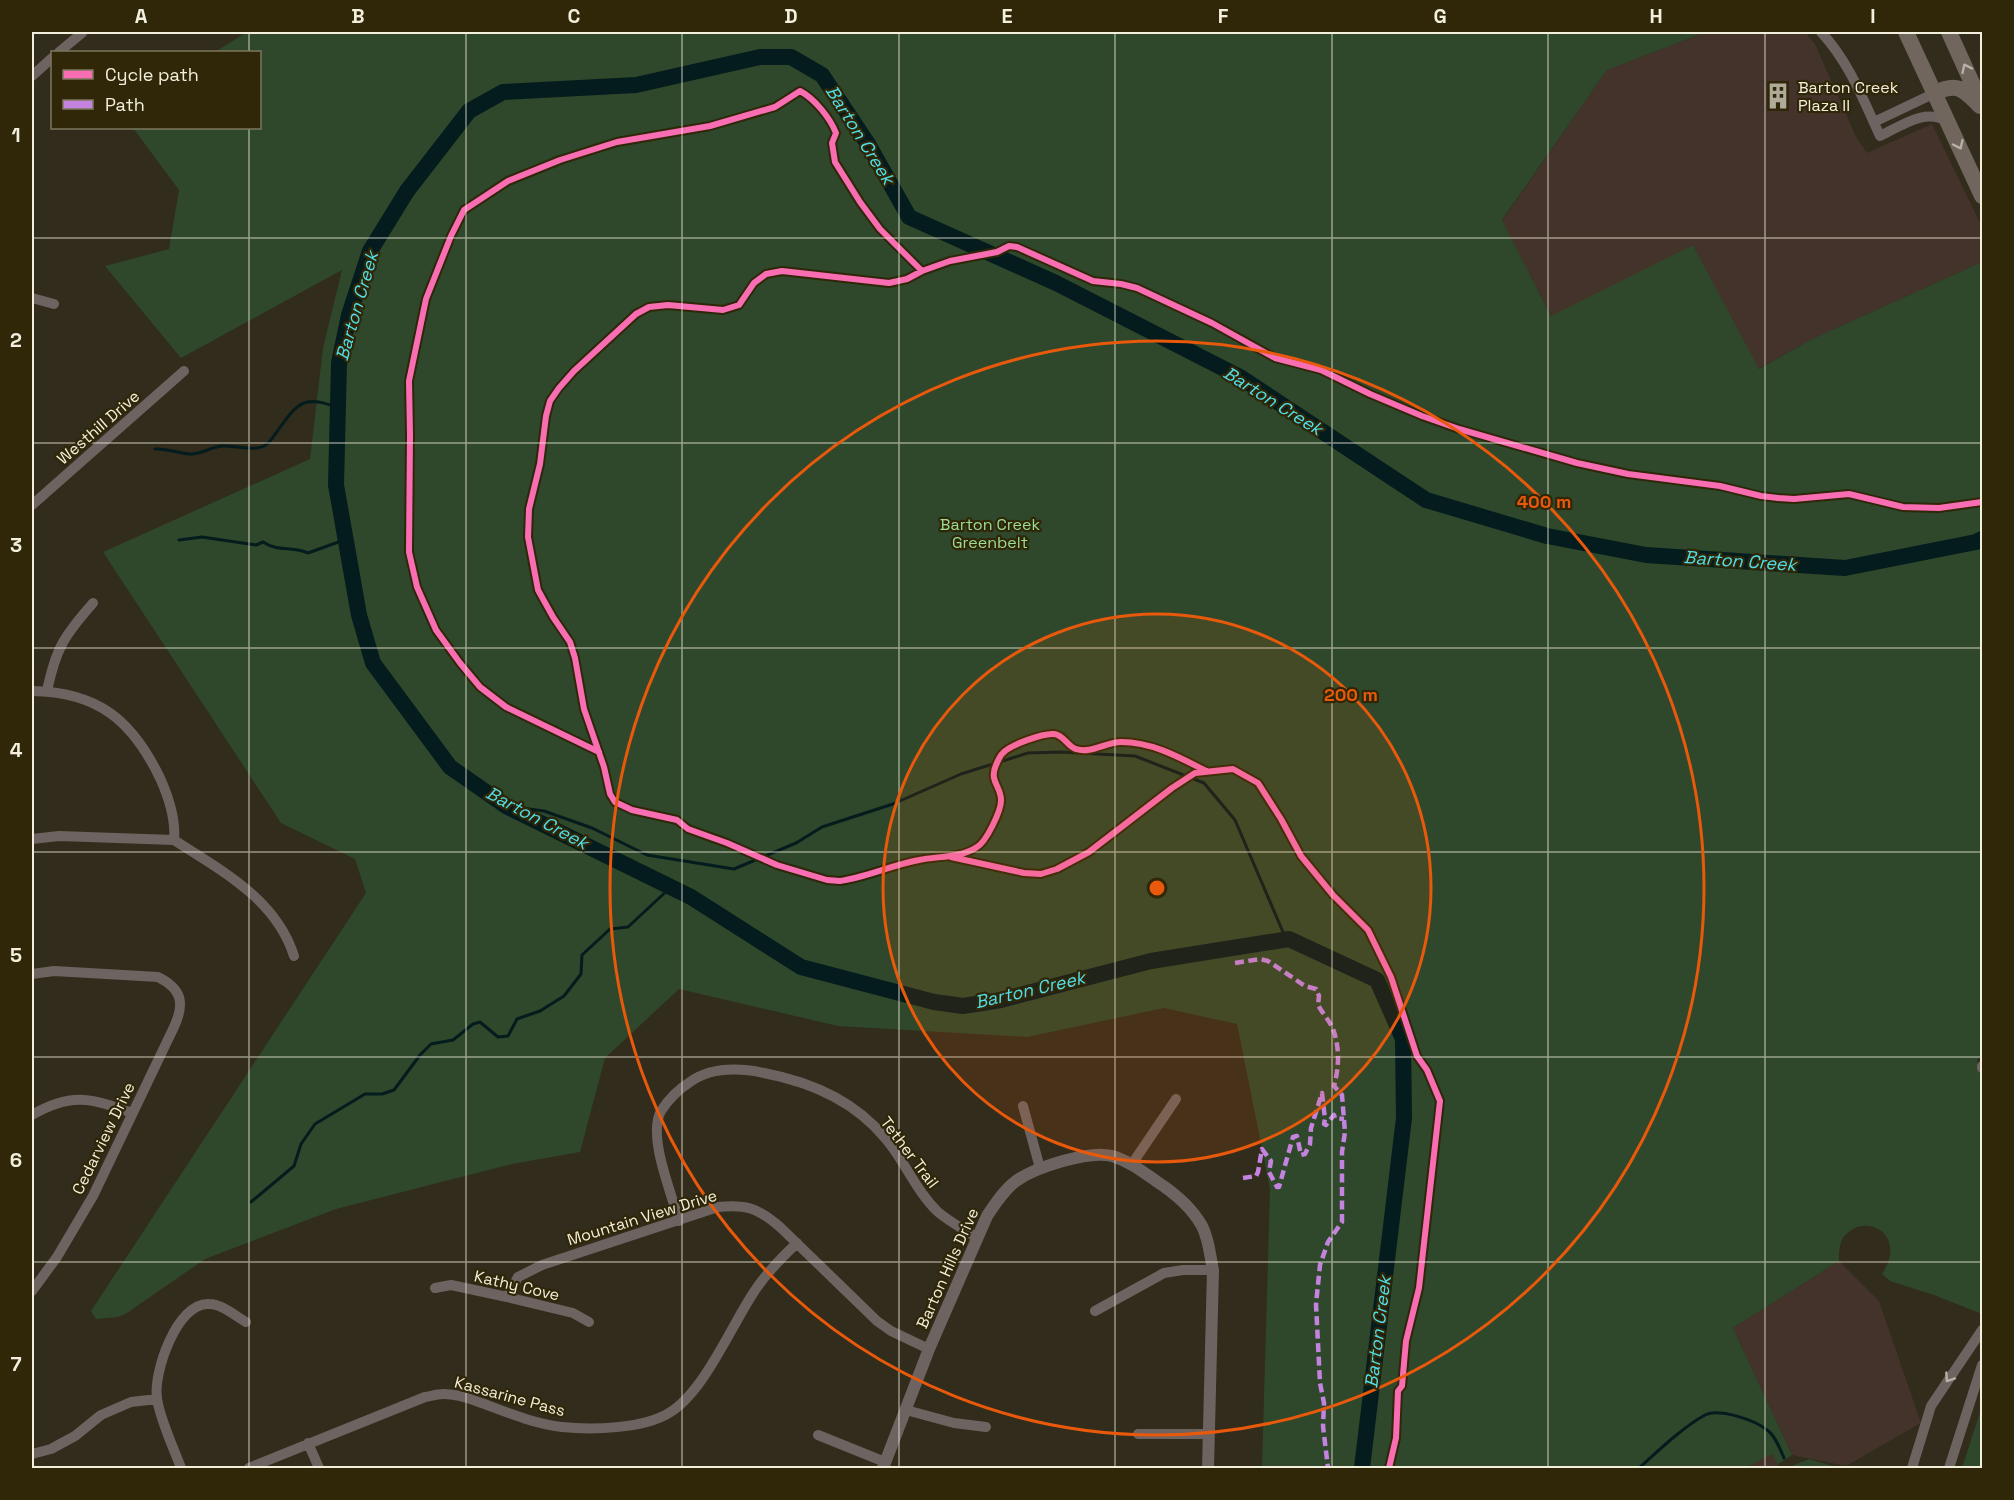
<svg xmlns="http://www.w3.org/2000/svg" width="2014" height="1500" viewBox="0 0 2014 1500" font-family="'Space Grotesk',sans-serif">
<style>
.commercial{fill:#44332a}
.green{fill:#2f482b}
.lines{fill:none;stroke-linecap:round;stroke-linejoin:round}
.stream{stroke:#041c1d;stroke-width:3}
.river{stroke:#041c1d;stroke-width:16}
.minor{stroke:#6d6360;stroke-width:10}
.tertiary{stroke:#6d6360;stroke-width:12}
.trunk{stroke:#70665e;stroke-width:16}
.quiet{stroke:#c483df;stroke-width:4.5;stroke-dasharray:9 4.5;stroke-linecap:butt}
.cycleway-casing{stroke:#2f2708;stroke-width:10}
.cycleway{stroke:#f96db3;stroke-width:6}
.oneway{stroke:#b8b1a4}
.oneway2{stroke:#b7b0a5}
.grid{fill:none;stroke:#f3efdd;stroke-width:1.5;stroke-opacity:0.55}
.ring{fill:none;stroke:#e8590c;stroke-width:3}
.labels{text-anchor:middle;stroke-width:4.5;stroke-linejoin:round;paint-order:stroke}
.poi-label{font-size:16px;fill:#f3efdd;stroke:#2f2708;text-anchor:start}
.street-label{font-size:16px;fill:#f3efdd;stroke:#2f2708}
.park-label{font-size:16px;fill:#9add95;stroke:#2f2708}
.water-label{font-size:18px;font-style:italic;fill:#50dfe9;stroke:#2f2708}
.centre{fill:#e8590c;stroke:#2f2708;stroke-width:3}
.ring-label{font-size:18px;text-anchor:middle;font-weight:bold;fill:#e8590c;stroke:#2f2708;stroke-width:4.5;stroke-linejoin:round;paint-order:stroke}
.neatline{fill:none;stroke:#f3efdd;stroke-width:2}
.grid-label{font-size:20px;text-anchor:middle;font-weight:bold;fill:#f3efdd}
</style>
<rect width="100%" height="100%" fill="#312c1b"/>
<path class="commercial" d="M1706 32H1805L1815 44 1856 137 1867 153 1932 124 1982 227V262L1810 340 1758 369 1693 245 1552 317 1502 221 1607 70Z
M1839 1261 1879 1301 1921 1423 1846 1466 1792 1455 1733 1328Z
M1772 1453 1780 1468H1745Z"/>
<path class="green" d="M247 32H1706L1607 70 1502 220 1551 316 1693 245 1759 369 1810 340 1982 262V1053L1977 1061 1982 1078V1314L1934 1295 1890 1281 1882 1274C1909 1233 1863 1210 1843 1238 1839 1245 1839 1253 1839 1261L1733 1328 1792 1455 1778 1464 1772 1454 1745 1468H1262L1270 1189 1237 1024 1164 1008 1027 1037 838 1026 679 989 605 1058 580 1152 512 1164 336 1209 205 1259 127 1313 118 1317 96 1319 91 1311 366 893 355 859 281 823 103 552 310 459 323 348 342 270 181 358 105 266 169 249 179 190 133 128H260V52H215Z
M1982 1406V1468H1962Z
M1809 1459 1840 1468H1787Z"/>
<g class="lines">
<path class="stream" d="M155 449C168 448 179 454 191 454 202 454 211 447 222 446 235 445 257 453 267 444 270 442 273 437 276 433 296 406 302 392 338 408
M179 540 202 537 256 545 263 542C278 552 292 546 308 553L344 540
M506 806 544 811 592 828 647 855 734 869 796 843 822 827 893 804 961 774 1028 753 1060 752 1135 756 1204 783 1235 820 1286 939
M251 1202 294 1166 301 1144 315 1124 365 1094H382L394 1090 420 1055 431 1044 453 1040 473 1024 480 1022 498 1037 508 1036 517 1019 540 1011 564 996 581 974 582 955 610 929 628 927 671 887
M1639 1468C1658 1451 1683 1427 1705 1415 1719 1408 1755 1420 1767 1430 1775 1435 1780 1449 1784 1458"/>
<path class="river" d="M1362 1468 1404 1118 1403 1039 1377 980 1289 939 1151 961 1001 1000 963 1006 934 1002 801 967 691 897 506 806 450 767 373 663 359 615 336 485 339 363 349 315 370 251 407 191 469 111 503 92 636 85 760 57H791L822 75 868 144 909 217 1056 283 1240 377 1426 500 1547 536 1646 555 1845 568 1976 542 1982 539"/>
<path class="minor" d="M1821 32C1849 62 1863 99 1880 136 1901 126 1926 107 1948 122
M59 52 82 33
M32 76 52 58
M1874 122 1935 93
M32 298 54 304
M32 505 184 371
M32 691C98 692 132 720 160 778 169 798 176 819 174 840 222 871 276 899 294 956
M47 691C56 648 64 636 93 603
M32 839 59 836 174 840
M32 974 54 971 158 977C182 989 185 1003 174 1027L93 1196 57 1257 32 1291
M1982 1066V1068
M1023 1106 1040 1168
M32 1115C71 1092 91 1098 132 1113
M1132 1164 1176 1099
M679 1221C672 1194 647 1136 661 1111 668 1100 679 1089 690 1082 711 1067 740 1068 764 1073 811 1082 854 1100 885 1138 905 1161 916 1191 938 1212 950 1222 963 1229 976 1237
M435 1288 451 1285 507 1297 573 1313 589 1322
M507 1297 518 1277 542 1265 718 1207C746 1204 758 1208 780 1227L877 1321 891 1331 929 1349
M1095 1311 1164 1273 1183 1270H1213
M906 1410 954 1423 986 1427
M1138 1434H1209
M818 1435 885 1462
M308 1443 319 1468
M32 1454 51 1449 75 1436 101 1415 131 1402 157 1399
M181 1468C174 1449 159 1417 157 1398 153 1373 177 1302 209 1304 222 1304 235 1316 246 1322
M249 1468 425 1397C431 1396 437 1394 443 1394 458 1394 473 1400 487 1405 511 1414 536 1424 562 1427 591 1430 643 1429 669 1413 703 1393 730 1329 752 1295 764 1275 780 1259 797 1243
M1912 1468 1931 1406 1982 1330
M1949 1468 1982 1365"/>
<path class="tertiary" d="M883 1468 929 1349 987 1216C995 1204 1004 1190 1016 1181 1036 1167 1089 1150 1112 1156 1129 1161 1142 1171 1156 1181 1173 1192 1192 1208 1202 1226 1209 1239 1210 1256 1213 1270L1208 1468"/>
<path class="trunk" d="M1906 32 1982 196
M1949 32 1982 105
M1935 93C1957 82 1964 89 1980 106"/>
<path class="quiet" d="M1235 963 1260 959 1268 961 1305 986 1316 989 1319 996 1318 1005C1322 1013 1330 1021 1333 1029 1340 1048 1339 1068 1334 1086L1342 1095 1345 1132 1342 1152V1222L1328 1242 1320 1265 1316 1304 1320 1383 1324 1403 1323 1426 1328 1468
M1243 1178 1256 1176 1258 1172 1262 1149 1271 1161 1269 1172 1277 1187H1279L1293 1137 1297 1136 1301 1155 1305 1154 1310 1144 1311 1128 1322 1093 1325 1119 1324 1124 1326 1125 1334 1115 1335 1118 1344 1119"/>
<g class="cycleway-casing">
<path id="cycleway" d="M599 752 506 707 480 687 460 663 436 630 417 587 409 552 410 435 409 381 426 299 451 236 464 210 508 181 560 160 617 142 710 126 775 107 800 91C815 99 830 118 836 133L832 143 835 162 860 202 880 229 922 271
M1206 771C1179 757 1152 742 1121 742 1106 742 1091 754 1076 749 1068 747 1064 735 1054 734 1043 733 1010 745 1003 753 1000 755 998 761 996 765 989 781 1000 785 1001 799 1002 810 986 842 977 847 961 858 938 856 919 860 892 865 867 877 840 881L827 880 777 865 727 843 688 829 677 820 632 810 615 802 610 794 604 767 584 709 575 658 570 642 553 617 538 590 528 537 529 509 540 464 546 416 550 401 559 388 574 371 636 314 649 307 668 305 723 310 739 305 754 283 766 274 782 271 889 283 907 279 922 271 950 261 997 252 1009 246 1017 247 1093 281 1121 284 1137 288 1212 323 1275 358 1321 370 1370 394 1422 416 1459 429 1577 463 1628 474 1720 486 1761 496 1778 498 1794 499 1849 494 1903 507 1939 508 1982 502
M951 857 1024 873 1041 874 1057 869 1089 852 1172 788 1195 773 1233 769 1258 783 1281 819 1301 856 1333 895 1368 930 1391 977 1417 1056 1427 1070 1440 1101 1419 1288 1406 1341 1402 1386 1398 1391 1396 1438 1389 1468"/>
</g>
<use href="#cycleway" class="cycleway"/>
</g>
<defs><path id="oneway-chevron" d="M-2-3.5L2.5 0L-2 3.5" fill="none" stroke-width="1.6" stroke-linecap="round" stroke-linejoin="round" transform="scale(1.5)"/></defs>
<g class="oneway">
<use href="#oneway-chevron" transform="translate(1966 68) rotate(-115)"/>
<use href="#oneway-chevron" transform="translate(1959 145) rotate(65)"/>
</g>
<use class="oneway2" href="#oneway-chevron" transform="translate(1949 1378) rotate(124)"/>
<path class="grid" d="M249 32V52M466 32V1468M682 32V1468M899 32V1468M1115 32V1468M1332 32V1468M1548 32V1468M1765 32V1468M249 128V1468M32 238H1982M32 443H1982M32 648H1982M32 852H1982M32 1057H1982M32 1262H1982"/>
<circle cx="1157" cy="888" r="274" fill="#e8590c" fill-opacity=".12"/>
<g class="ring">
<circle cx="1157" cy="888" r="274"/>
<circle cx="1157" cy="888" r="547"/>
</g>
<defs>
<g id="building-bare" transform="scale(2.07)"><path d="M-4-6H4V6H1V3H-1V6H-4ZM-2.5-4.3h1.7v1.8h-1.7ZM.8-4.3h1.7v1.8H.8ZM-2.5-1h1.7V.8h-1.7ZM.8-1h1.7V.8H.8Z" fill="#afab99" stroke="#2f2708" stroke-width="2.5" paint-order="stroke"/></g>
</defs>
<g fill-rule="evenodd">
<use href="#building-bare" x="1778" y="96"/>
</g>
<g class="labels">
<g class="poi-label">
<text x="1798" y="93">Barton Creek<tspan x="1798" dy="18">Plaza II</tspan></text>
</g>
<g class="street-label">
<text transform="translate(98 427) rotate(-41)" y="6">Westhill Drive</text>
<text transform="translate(103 1138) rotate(-64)" y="6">Cedarview Drive</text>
<text transform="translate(910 1152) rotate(53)" y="6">Tether Trail</text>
<text transform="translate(642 1217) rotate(-17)" y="6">Mountain View Drive</text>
<text transform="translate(947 1268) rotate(-66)" y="6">Barton Hills Drive</text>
<text transform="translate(517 1285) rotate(13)" y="6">Kathy Cove</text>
<text transform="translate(510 1396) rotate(15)" y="6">Kassarine Pass</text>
</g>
<g class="park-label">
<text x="990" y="530">Barton Creek<tspan x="990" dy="18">Greenbelt</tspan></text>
</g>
<g class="water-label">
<text transform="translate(860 135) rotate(58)" y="6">Barton Creek</text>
<text transform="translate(357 306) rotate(-74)" y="6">Barton Creek</text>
<text transform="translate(1273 401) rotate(32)" y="6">Barton Creek</text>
<text transform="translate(1740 561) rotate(4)" y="6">Barton Creek</text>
<text transform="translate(537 818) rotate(28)" y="6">Barton Creek</text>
<text transform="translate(1030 990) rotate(-13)" y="6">Barton Creek</text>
<text transform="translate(1378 1332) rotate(-83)" y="6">Barton Creek</text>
</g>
</g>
<circle cx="1157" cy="888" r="9" class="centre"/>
<g class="ring-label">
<text x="1544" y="508">400 m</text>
<text x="1351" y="701">200 m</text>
</g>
<rect width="2014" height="1500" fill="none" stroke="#2f2708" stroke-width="66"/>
<rect x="51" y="51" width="210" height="78" fill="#2f2708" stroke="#7d775d" stroke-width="1.5"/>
<rect x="63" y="70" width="30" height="9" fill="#f96db3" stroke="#7d775d" stroke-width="1.5"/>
<text x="105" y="81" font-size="18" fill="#f3efdd">Cycle path</text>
<rect x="63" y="100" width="30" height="9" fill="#c483df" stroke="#7d775d" stroke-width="1.5"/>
<text x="105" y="111" font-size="18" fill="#f3efdd">Path</text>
<rect x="33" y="33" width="1948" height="1434" class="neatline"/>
<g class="grid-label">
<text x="141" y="23">A</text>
<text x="358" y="23">B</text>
<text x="574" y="23">C</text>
<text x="791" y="23">D</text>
<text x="1007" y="23">E</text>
<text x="1223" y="23">F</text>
<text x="1440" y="23">G</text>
<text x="1656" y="23">H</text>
<text x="1873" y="23">I</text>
<text x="16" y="142">1</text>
<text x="16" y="347">2</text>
<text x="16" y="552">3</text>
<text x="16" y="757">4</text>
<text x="16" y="962">5</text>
<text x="16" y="1167">6</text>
<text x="16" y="1371">7</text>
</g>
</svg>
